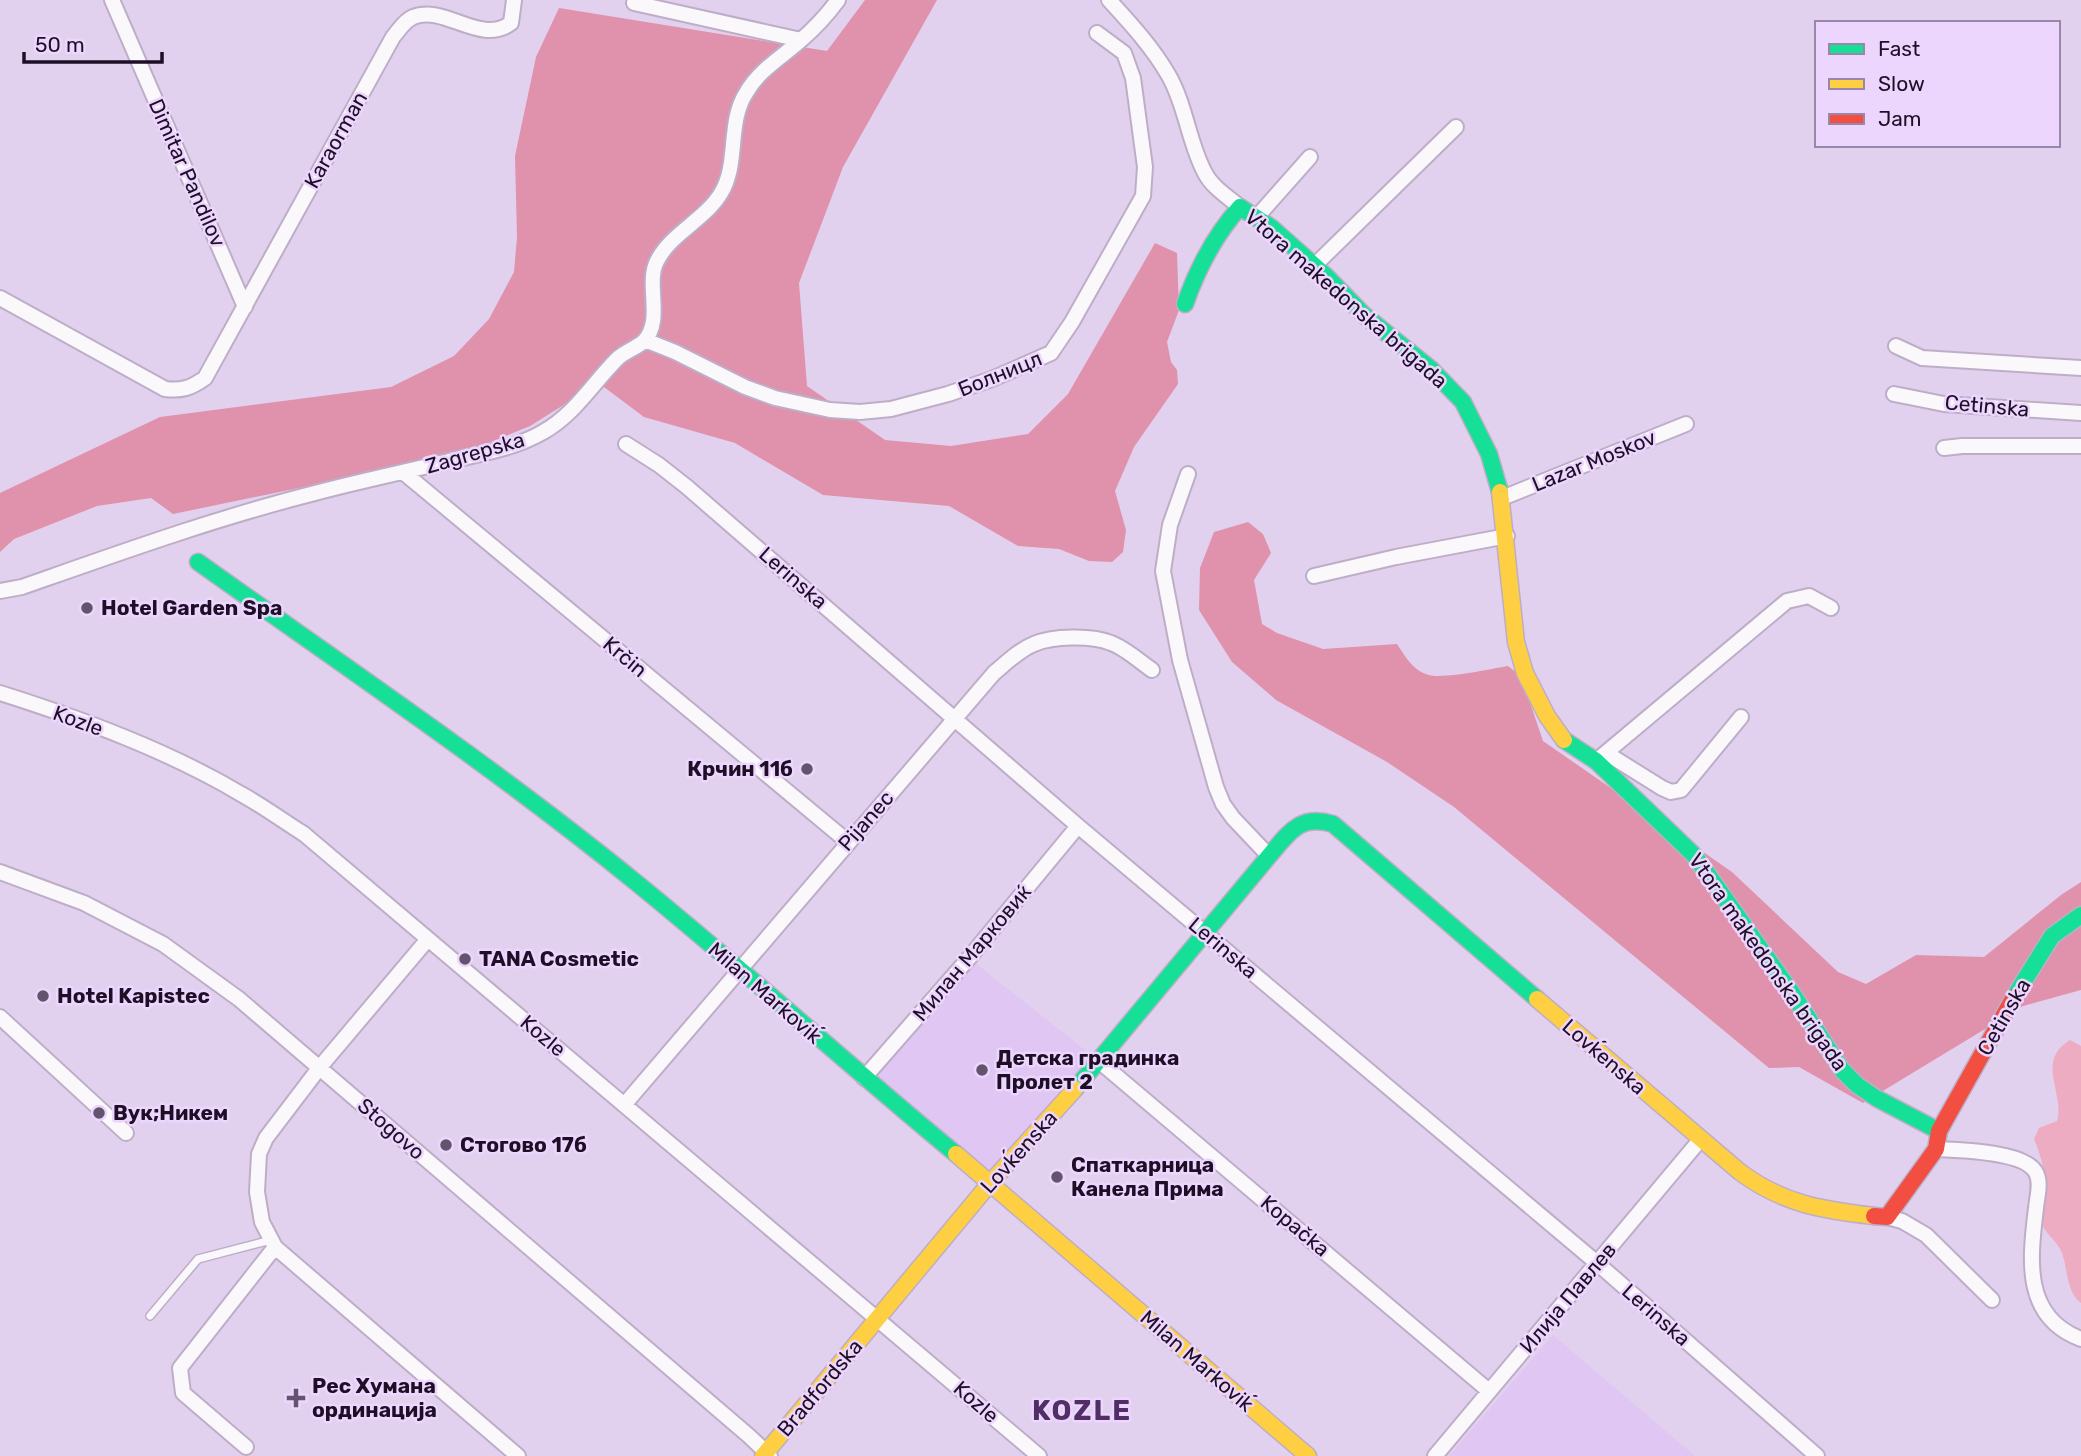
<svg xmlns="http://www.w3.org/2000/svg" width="2081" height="1456" viewBox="0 0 2081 1456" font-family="Rubik,sans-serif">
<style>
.built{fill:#e0c6f2}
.green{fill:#edacc1}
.forest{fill:#e091ac}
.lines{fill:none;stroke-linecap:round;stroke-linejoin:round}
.lane-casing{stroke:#bdaec7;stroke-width:10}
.street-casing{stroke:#bdaec7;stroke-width:18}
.fast-casing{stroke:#bdaec7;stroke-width:19}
.slow-casing{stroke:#bdaec7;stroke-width:19}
.jam-casing{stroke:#bdaec7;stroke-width:19}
.lane{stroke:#fbf8fc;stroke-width:7}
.street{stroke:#fbf8fc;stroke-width:14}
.fast{stroke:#16e098;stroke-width:16}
.slow{stroke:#ffcf43;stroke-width:16}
.jam{stroke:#f24e42;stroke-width:16}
.poi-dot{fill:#63536d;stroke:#edd6fe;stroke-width:2.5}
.labels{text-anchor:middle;stroke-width:5;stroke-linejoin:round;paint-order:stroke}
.street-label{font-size:21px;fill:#1e0f27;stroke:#edd6fe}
.poi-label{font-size:21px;font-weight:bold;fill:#1e0f27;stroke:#edd6fe;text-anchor:start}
.district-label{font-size:28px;font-weight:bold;letter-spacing:2px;fill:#512f66;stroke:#edd6fe}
</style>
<rect width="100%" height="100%" fill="#e2d1ee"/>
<path class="built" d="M969 958 1100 1062 991 1182 864 1078Z
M1553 1335 1695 1456H1449Z"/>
<path class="green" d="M2070 1040 2081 1046V1303C2066 1292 2068 1269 2062 1253 2057 1240 2041 1231 2040 1217 2040 1210 2045 1203 2046 1196 2046 1175 2042 1158 2034 1139L2039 1128 2057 1121C2065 1093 2035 1061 2070 1040Z"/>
<path class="forest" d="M865 0H937L843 167 799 283 807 386 885 440 951 446 1028 434 1068 394 1155 243 1177 253 1179 310 1167 342 1171 362 1177 370 1178 384 1134 447 1115 491 1126 530 1123 552 1112 562 1089 561 1059 549 1018 546 949 506 823 495 735 443 644 417 604 387 578 396 530 426 469 451 410 465 173 514 151 498 97 506 14 539 0 552V493L160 417 391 387 454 356 489 319 514 272 517 237 515 156 536 57 559 8 827 51Z
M1248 522 1263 534 1271 553 1254 580 1262 624 1277 633 1323 649 1397 644C1405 656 1413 671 1429 675 1444 679 1491 669 1508 666L1521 676 1543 741 1732 872 1838 972 1866 984 1916 955 1984 957 2061 895 2081 882V990L2023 1006 1863 1103 1799 1067 1769 1068 1454 807 1387 762 1276 700 1232 662 1199 610 1200 568 1214 532Z"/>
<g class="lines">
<g class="lane-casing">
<path id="lane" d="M150 1316 198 1259 271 1240"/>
</g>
<g class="street-casing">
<path id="street" d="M112 0 245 307
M1109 0C1131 24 1153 48 1169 76 1186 106 1189 144 1205 173 1212 187 1228 197 1240 207
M634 3 801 40
M1256 218 1310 157
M1314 266 1456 127
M0 298 165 389C182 391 191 388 205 378L393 37C399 30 404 21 413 17 445 4 480 46 511 23L514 0
M645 340 675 352 745 387 775 398 830 410 860 412 891 409 948 394 992 379 1051 353 1072 322 1143 196 1145 167 1133 78 1124 53 1097 33
M1896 346 1922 358 2081 368
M1894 394 1944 404 2081 413
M626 444 659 465 687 487 1078 826 1597 1263 1817 1456
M1944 448 1962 446H2081
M403 472 848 842
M1188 474 1170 525 1163 571 1180 660 1216 787 1223 804 1233 818 1269 856
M1502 498 1686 424
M1314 576 1396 557 1507 536
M0 591 22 587C119 553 216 518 315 493 360 481 404 472 449 461 480 454 516 448 543 432 574 415 593 383 617 359 625 351 637 348 644 341 664 320 645 284 657 261 671 233 705 220 721 193 739 164 727 123 746 93 759 70 782 57 801 40 815 28 827 15 838 0
M0 693C82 719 167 750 241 794 263 806 283 821 304 834L1039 1456
M1606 753 1662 788 1671 792 1681 790 1741 717
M1596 761 1787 601 1809 596 1831 608
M0 872 84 903 163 944 239 999 749 1436 770 1456
M428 939 320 1067 266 1138 259 1154 257 1192 262 1222 275 1247 518 1456
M0 1017 126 1133
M1100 1062 1489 1391
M864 1078 969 958 1078 826
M624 1105 994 673C1006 663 1019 650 1034 644 1052 636 1092 635 1111 643 1125 648 1139 661 1152 670
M1936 1149C1958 1150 2022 1151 2035 1171 2042 1181 2037 1197 2036 1208 2030 1258 2022 1317 2081 1339
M1887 1217 1902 1221 1926 1235 1992 1300
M246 1447 183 1393 180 1368 275 1247
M1435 1456 1700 1140"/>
</g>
<g class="fast-casing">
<path id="fast" d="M1185 304C1198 267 1214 236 1240 207L1272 228 1326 276 1364 315 1432 370 1463 402 1489 454 1500 492
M198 562C344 666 494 767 633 880 743 969 847 1064 956 1154
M1564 740 1596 761 1694 855 1792 993 1842 1070 1857 1085 1876 1098 1939 1131
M2014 997 2052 936 2081 915
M1075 1089 1269 856C1289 833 1299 814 1333 824L1537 999"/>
</g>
<g class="slow-casing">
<path id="slow" d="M1500 492 1516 642 1525 673 1547 716 1564 740
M1537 999 1740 1172C1783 1204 1822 1210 1874 1216
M956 1154 1308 1456
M763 1456 991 1182 1075 1089"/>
</g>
<g class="jam-casing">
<path id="jam" d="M1874 1216 1887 1217 1936 1149 1939 1131 2014 997"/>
</g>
<use href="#lane" class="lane"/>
<use href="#street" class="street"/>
<use href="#fast" class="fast"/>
<use href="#slow" class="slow"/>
<use href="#jam" class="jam"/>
</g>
<g class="poi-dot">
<circle cx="87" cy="608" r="7"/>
<circle cx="807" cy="769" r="7"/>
<circle cx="465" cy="959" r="7"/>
<circle cx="43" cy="996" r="7"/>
<circle cx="982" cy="1070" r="7"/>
<circle cx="99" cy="1113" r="7"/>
<circle cx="446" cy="1145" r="7"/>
<circle cx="1057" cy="1177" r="7"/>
<path d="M292.5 1387.5h7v7h7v7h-7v7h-7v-7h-7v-7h7z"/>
</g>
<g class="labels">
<g class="street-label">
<text transform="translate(336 140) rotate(-61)" y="7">Karaorman</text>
<text transform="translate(187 173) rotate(66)" y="7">Dimitar Pandilov</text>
<text transform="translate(1346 299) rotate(41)" y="7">Vtora makedonska brigada</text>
<text transform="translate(1000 374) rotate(-22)" y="7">Болницл</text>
<text transform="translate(1987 406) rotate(5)" y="7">Cetinska</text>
<text transform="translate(475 453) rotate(-16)" y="7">Zagrepska</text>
<text transform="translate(1594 461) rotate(-22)" y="7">Lazar Moskov</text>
<text transform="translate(793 578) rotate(41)" y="7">Lerinska</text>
<text transform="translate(625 657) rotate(40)" y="7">Krčin</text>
<text transform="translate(78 721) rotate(20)" y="7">Kozle</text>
<text transform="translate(866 821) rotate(-49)" y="7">Pijanec</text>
<text transform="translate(1223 948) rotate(40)" y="7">Lerinska</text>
<text transform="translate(972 953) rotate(-50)" y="7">Милан Марковиќ</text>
<text transform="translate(1768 962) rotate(55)" y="7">Vtora makedonska brigada</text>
<text transform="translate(765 993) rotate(41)" y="7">Milan Markoviḱ</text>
<text transform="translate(2004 1017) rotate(-60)" y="7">Cetinska</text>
<text transform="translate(543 1036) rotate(40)" y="7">Kozle</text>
<text transform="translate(1604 1057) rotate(41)" y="7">Lovḱenska</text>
<text transform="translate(391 1129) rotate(41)" y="7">Stogovo</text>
<text transform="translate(1019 1152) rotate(-48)" y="7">Lovḱenska</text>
<text transform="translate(1295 1226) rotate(40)" y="7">Kopačka</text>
<text transform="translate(1568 1298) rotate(-50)" y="7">Илија Павлев</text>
<text transform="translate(1656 1315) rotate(41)" y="7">Lerinska</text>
<text transform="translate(1197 1361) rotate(41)" y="7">Milan Markoviḱ</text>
<text transform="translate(820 1388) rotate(-50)" y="7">Bradfordska</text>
<text transform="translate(976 1402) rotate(41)" y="7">Kozle</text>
</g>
<g class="poi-label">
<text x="101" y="615">Hotel Garden Spa</text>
<text x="793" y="776" text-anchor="end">Крчин 11б</text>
<text x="479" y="966">TANA Cosmetic</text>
<text x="57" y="1003">Hotel Kapistec</text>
<text x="996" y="1065">Детска градинка<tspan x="996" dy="24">Пролет 2</tspan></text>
<text x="113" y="1120">Вук;Никем</text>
<text x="460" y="1152">Стогово 17б</text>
<text x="1071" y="1172">Спаткарница<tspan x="1071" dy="24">Канела Прима</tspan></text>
<text x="312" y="1393">Рес Хумана<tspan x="312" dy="24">ординација</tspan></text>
</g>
<g class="district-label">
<text x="1082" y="1420">KOZLE</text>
</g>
</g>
<rect x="1815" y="21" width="245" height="126" fill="#edd6fe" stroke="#9a86a8" stroke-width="2"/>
<rect x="1829" y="44" width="35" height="10" fill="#16e098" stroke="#9a86a8" stroke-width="2"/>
<text x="1878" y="56" font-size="21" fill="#1e0f27">Fast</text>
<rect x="1829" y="79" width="35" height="10" fill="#ffcf43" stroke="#9a86a8" stroke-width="2"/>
<text x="1878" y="91" font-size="21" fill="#1e0f27">Slow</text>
<rect x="1829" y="114" width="35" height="10" fill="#f24e42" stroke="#9a86a8" stroke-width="2"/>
<text x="1878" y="126" font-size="21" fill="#1e0f27">Jam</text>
<path d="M24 52v10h138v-10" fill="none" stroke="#1e0f27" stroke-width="3.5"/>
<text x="35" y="52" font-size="21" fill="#1e0f27" stroke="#edd6fe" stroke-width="5" paint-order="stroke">50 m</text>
</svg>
